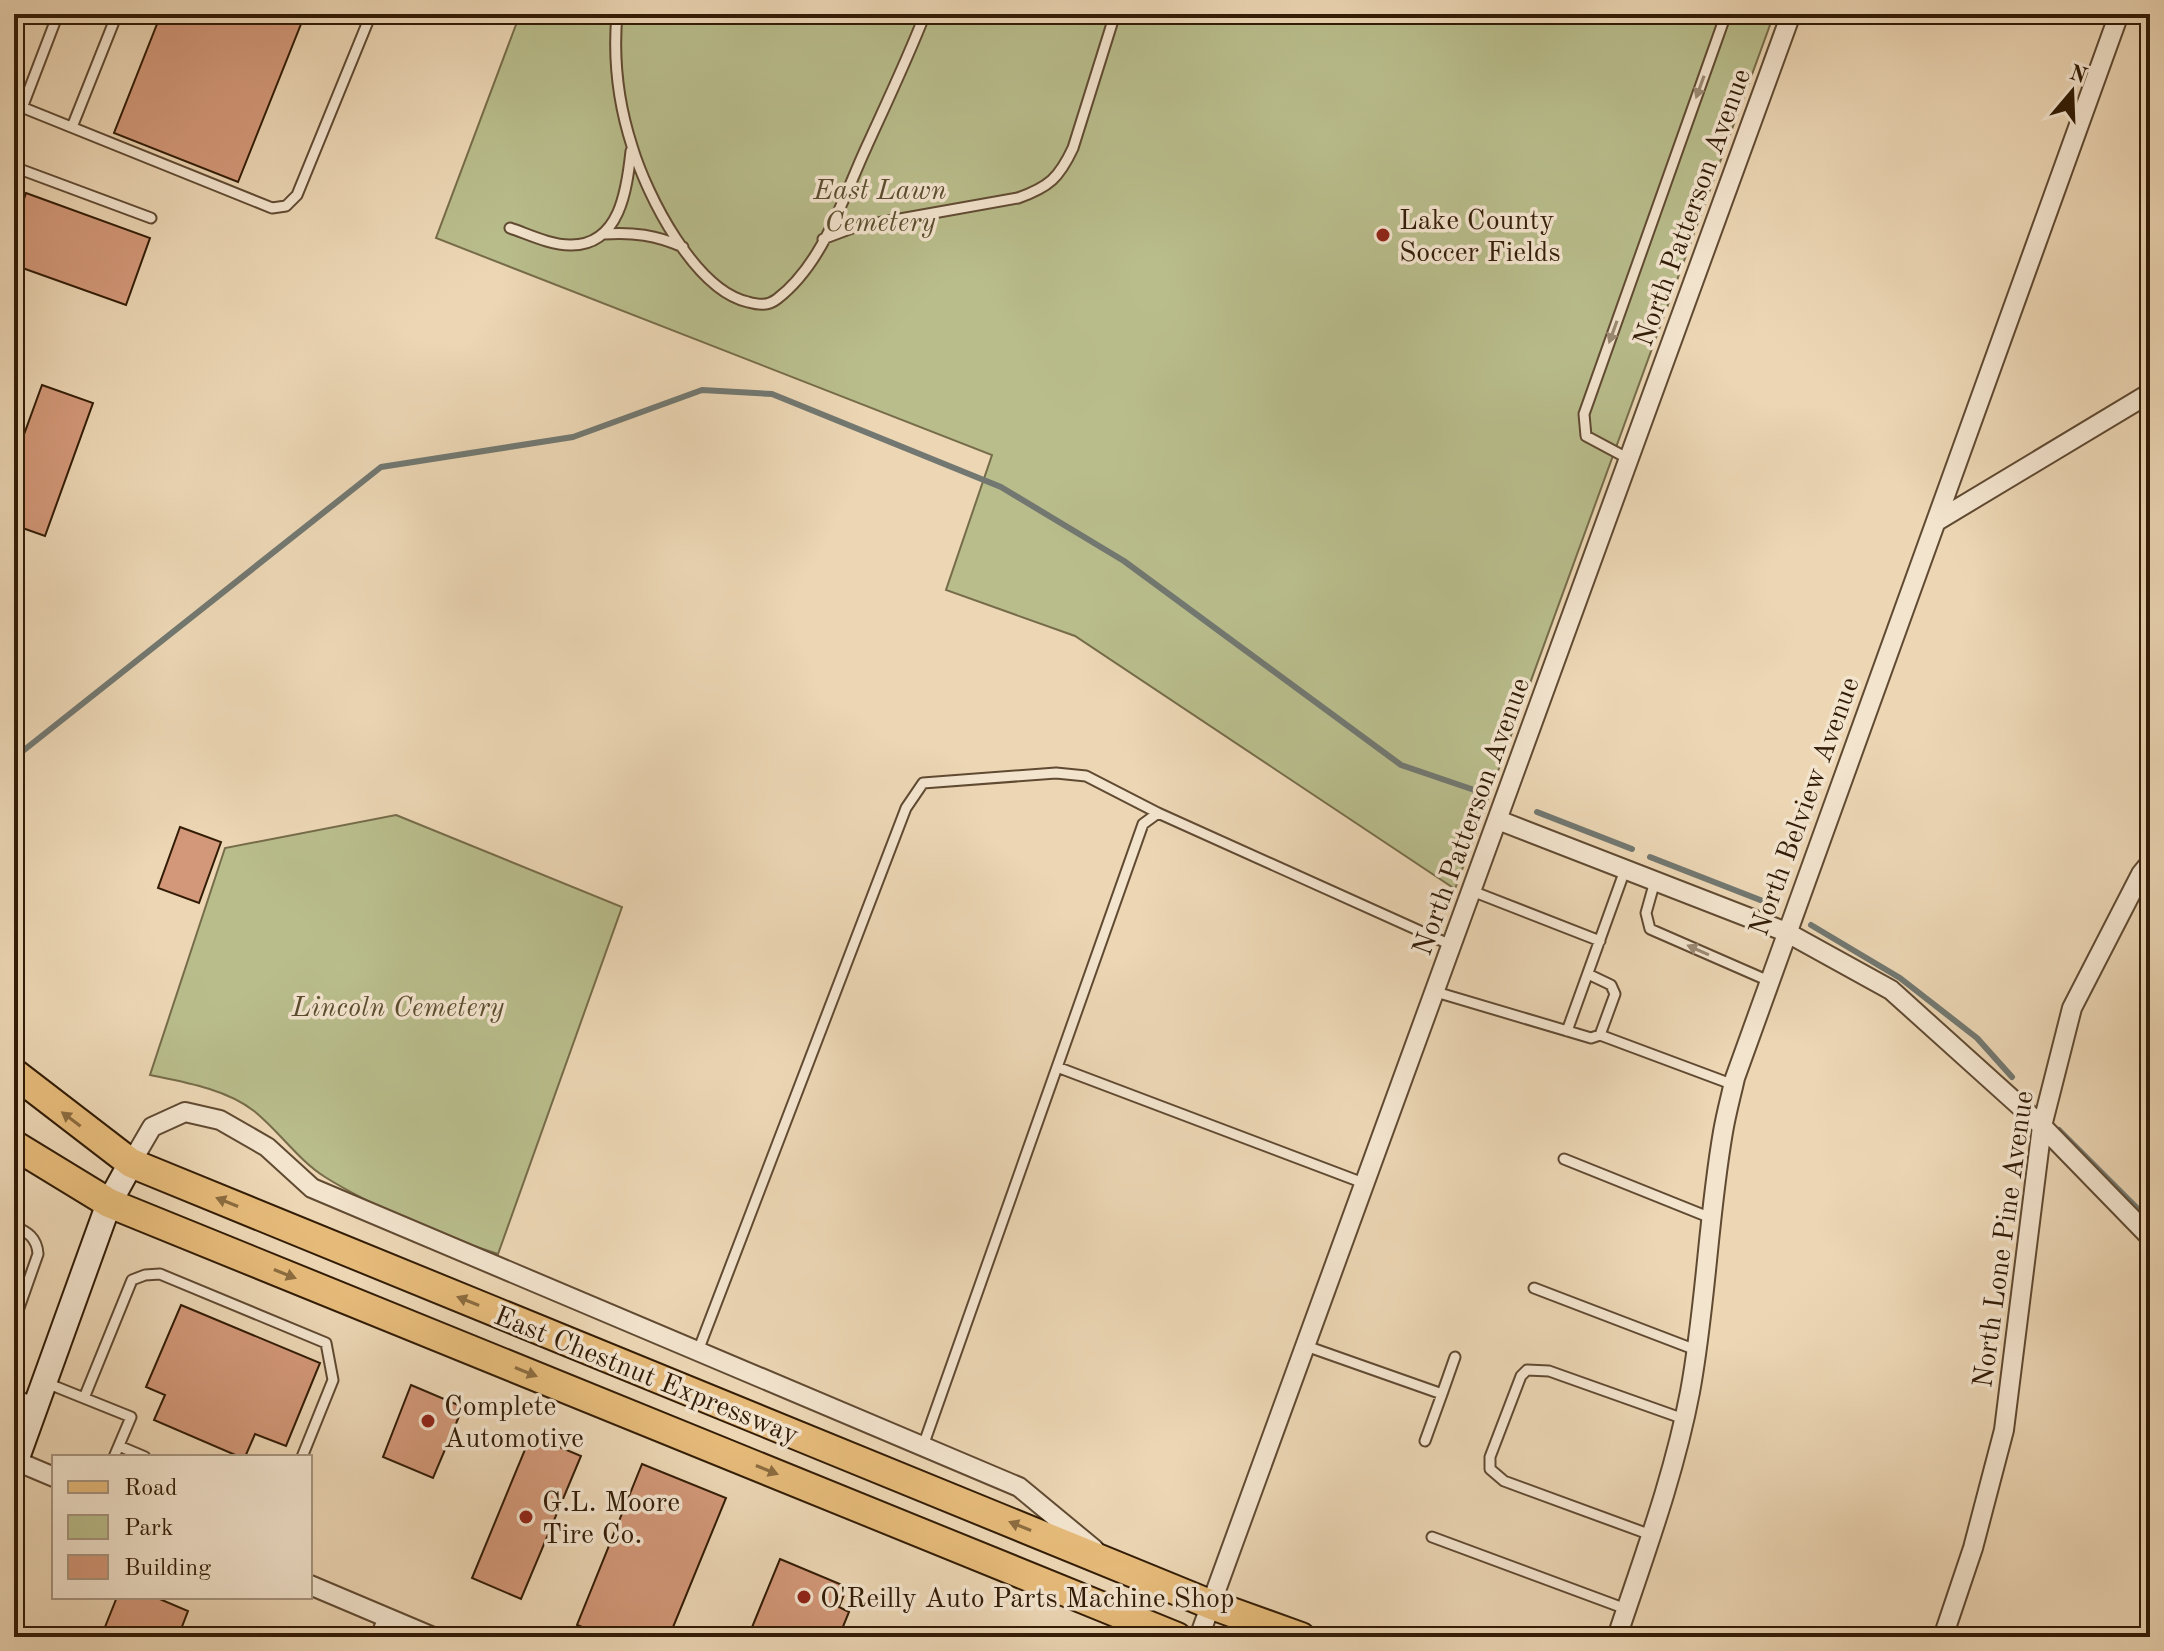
<svg xmlns="http://www.w3.org/2000/svg" width="2164" height="1651" viewBox="0 0 2164 1651" font-family="'Old Standard TT',serif">
<style>
.green{fill:#b9bd8c;stroke:#766c49;stroke-width:2}
.lines{fill:none;stroke-linecap:round;stroke-linejoin:round}
.stream{stroke:#727871;stroke-width:6}
.building{fill:#d39879;stroke:#321c06;stroke-width:2}
.lane-casing{stroke:#604a32;stroke-width:13}
.street-casing{stroke:#604a32;stroke-width:22}
.secondary-casing{stroke:#321c06;stroke-width:28}
.primary-casing{stroke:#321c06;stroke-width:32}
.lane{stroke:#f3e4ce;stroke-width:9}
.street{stroke:#f3e4ce;stroke-width:18}
.secondary{stroke:#f3e4ce;stroke-width:24}
.primary{stroke:#e6bb7a;stroke-width:28}
.oneway{fill:#9c8a74}
.oneway2{fill:#8c6c40}
.poi-dot{fill:#8f2418;stroke:#f3e4ce;stroke-width:3}
.labels{text-anchor:middle;stroke-width:7;stroke-linejoin:round;paint-order:stroke}
.park-label{font-size:28px;font-style:italic;fill:#5a4c2e;stroke:#f3e4ce}
.street-label{font-size:28px;fill:#321c06;stroke:#f3e4ce}
.poi-label{font-size:28px;fill:#321c06;stroke:#f3e4ce;text-anchor:start}
</style>
<rect width="100%" height="100%" fill="#ecd6b4"/>
<filter id="stains"><feTurbulence type="fractalNoise" baseFrequency=".0025" numOctaves="4"/><feColorMatrix values="0 0 0 0 .2 0 0 0 0 .09 0 0 0 0 .02 0 0 0 .5 -.17"/></filter>
<radialGradient id="worn" r=".72"><stop offset=".6" stop-color="#630" stop-opacity="0"/><stop offset="1" stop-color="#630" stop-opacity=".3"/></radialGradient>
<path class="green" d="M520 14H1774L1455 889 1075 636 946 590 992 455 436 238Z
M396 815 622 907 498 1254C445 1237 373 1207 325 1177 298 1160 279 1131 254 1111 226 1089 184 1082 150 1075L225 848Z"/>
<g class="lines">
<path class="stream" d="M14 758 381 467 573 437 702 390 772 394 1001 487 1124 561 1401 765 1486 794
M1537 812 1632 849
M1650 857 1773 905
M1811 925 1900 978 1977 1038 2012 1077
M2059 1130 2150 1221"/>
</g>
<path class="building" d="M161 14H292L303 19 238 182 114 133Z
M26 193 150 238 126 305 14 265V228Z
M42 385 93 403 45 536 14 525V462Z
M180 827 221 842 199 903 158 888Z
M181 1305 320 1363 286 1446 255 1434 245 1457H240L154 1420 165 1395 146 1387Z
M411 1385 463 1407 433 1478 383 1457Z
M531 1435 581 1456 521 1599 472 1578Z
M642 1464 726 1498 669 1637H608L577 1625Z
M780 1559 847 1587 839 1607 849 1612 842 1629 846 1631 843 1637H748Z
M117 1597H155L188 1611 178 1637H101Z"/>
<g class="lines">
<g class="lane-casing">
<path id="lane" d="M617 14C613 59 618 103 632 146 647 196 695 290 748 302 759 305 768 306 777 299 823 264 843 198 866 148 886 104 907 60 925 14
M14 104 272 208 286 206 297 195 371 14
M22 108 58 14
M72 127 117 14
M14 167 151 218
M510 228C528 234 550 245 570 245 620 246 627 189 631 151
M604 234C633 232 656 235 683 247
M823 239 855 227 1018 198C1049 187 1059 178 1073 148L1115 14
M1629 459 1586 436 1584 414 1726 14
M1655 881 1646 913 1650 929 1769 981
M1472 891 1600 941
M1588 974 1611 985 1615 994 1600 1035
M1436 992 1591 1038 1600 1035 1734 1085
M1567 1031 1625 870
M1057 1067 1366 1184
M1564 1159 1711 1218
M14 1226C28 1232 37 1238 38 1254L14 1322
M1534 1288 1696 1350
M1306 1346 1442 1394 1455 1357
M698 1351 906 808 923 783 1056 773 1086 776 1158 813
M44 1382 131 1417 114 1457
M14 1395 37 1403
M84 1398 132 1280 145 1275 160 1274 326 1343 333 1380 302 1457
M1425 1441 1442 1394
M119 1446 145 1457
M923 1446 1143 824 1158 813 1451 945
M1651 1535 1504 1481 1490 1469V1457L1521 1376 1527 1370 1549 1371 1684 1419
M1432 1537 1626 1609
M375 1637 384 1616"/>
</g>
<g class="street-casing">
<path id="street" d="M1937 521 2150 393
M1498 820 1786 932 1891 990 2042 1126 2150 1237
M131 1163 152 1127 185 1112 220 1120 267 1147 312 1188 1019 1487 1094 1549
M16 1461 54 1477
M310 1585 433 1637
M1199 1637 1791 14
M1617 1637C1644 1556 1674 1476 1690 1392 1706 1306 1708 1218 1723 1132 1726 1114 1731 1096 1735 1078L2119 14
M1943 1637 1973 1548 2004 1430 2042 1126 2072 1008 2141 874 2150 863"/>
</g>
<g class="secondary-casing">
<path id="secondary" d="M14 1466 109 1203 131 1163"/>
</g>
<g class="primary-casing">
<path id="primary" d="M14 1073 131 1163 1212 1605 1301 1637
M14 1145 109 1203 1177 1637"/>
</g>
<use href="#lane" class="lane"/>
<use href="#street" class="street"/>
<use href="#secondary" class="secondary"/>
<use href="#primary" class="primary"/>
</g>
<defs><path id="oneway-solid" d="M-6-.8H1V-3.2L6.5 0L1 3.2V.8H-6Z" transform="scale(2)"/></defs>
<g class="oneway">
<use href="#oneway-solid" transform="translate(1700 87) rotate(110)"/>
<use href="#oneway-solid" transform="translate(1613 332) rotate(110)"/>
<use href="#oneway-solid" transform="translate(1698 950) rotate(-156)"/>
</g>
<g class="oneway2">
<use href="#oneway-solid" transform="translate(71 1119) rotate(-143)"/>
<use href="#oneway-solid" transform="translate(227 1202) rotate(-158)"/>
<use href="#oneway-solid" transform="translate(285 1274) rotate(22)"/>
<use href="#oneway-solid" transform="translate(468 1301) rotate(-158)"/>
<use href="#oneway-solid" transform="translate(526 1372) rotate(22)"/>
<use href="#oneway-solid" transform="translate(767 1470) rotate(22)"/>
<use href="#oneway-solid" transform="translate(1020 1526) rotate(-158)"/>
</g>
<g class="poi-dot">
<circle cx="1383" cy="235" r="8"/>
<circle cx="428" cy="1421" r="8"/>
<circle cx="526" cy="1517" r="8"/>
<circle cx="804" cy="1597" r="8"/>
</g>
<g class="labels">
<g class="park-label">
<text x="880" y="199">East Lawn<tspan x="880" dy="32">Cemetery</tspan></text>
<text x="398" y="1016">Lincoln Cemetery</text>
</g>
<g class="street-label">
<text transform="translate(1691 207) rotate(-70)" y="10">North Patterson Avenue</text>
<text transform="translate(1803 806) rotate(-70)" y="10">North Belview Avenue</text>
<text transform="translate(1470 816) rotate(-70)" y="10">North Patterson Avenue</text>
<text transform="translate(2002 1239) rotate(-82)" y="10">North Lone Pine Avenue</text>
<text transform="translate(647 1374) rotate(22)" y="10">East Chestnut Expressway</text>
</g>
<g class="poi-label">
<text x="1399" y="229">Lake County<tspan x="1399" dy="32">Soccer Fields</tspan></text>
<text x="444" y="1415">Complete<tspan x="444" dy="32">Automotive</tspan></text>
<text x="542" y="1511">G.L. Moore<tspan x="542" dy="32">Tire Co.</tspan></text>
<text x="820" y="1607">O'Reilly Auto Parts Machine Shop</text>
</g>
</g>
<rect width="2164" height="1651" fill="none" stroke="#ecd6b4" stroke-width="48"/>
<rect x="16" y="16" width="2132" height="1619" fill="none" stroke="#321c06" stroke-width="4"/>
<rect x="24" y="24" width="2116" height="1603" fill="none" stroke="#321c06" stroke-width="2"/>
<rect x="52" y="1455" width="260" height="144" fill="#f3e4ce" stroke="#a6947e" stroke-width="2"/>
<rect x="68" y="1481" width="40" height="12" fill="#e6bb7a" stroke="#a6947e" stroke-width="2"/>
<text x="124" y="1495" font-size="24" fill="#321c06">Road</text>
<rect x="68" y="1515" width="40" height="24" fill="#b9bd8c" stroke="#a6947e" stroke-width="2"/>
<text x="124" y="1535" font-size="24" fill="#321c06">Park</text>
<rect x="68" y="1555" width="40" height="24" fill="#d39879" stroke="#a6947e" stroke-width="2"/>
<text x="124" y="1575" font-size="24" fill="#321c06">Building</text>
<g transform="translate(2072 92) rotate(19)" stroke="#f3e4ce" stroke-width="6" paint-order="stroke">
<path d="M0-6L14 30L0 20L-14 30Z" fill="#321c06"/>
<text y="-12" font-size="22" font-weight="bold" text-anchor="middle" fill="#321c06">N</text>
</g>
<rect width="100%" height="100%" filter="url(#stains)"/>
<rect width="100%" height="100%" fill="url(#worn)"/>
</svg>
